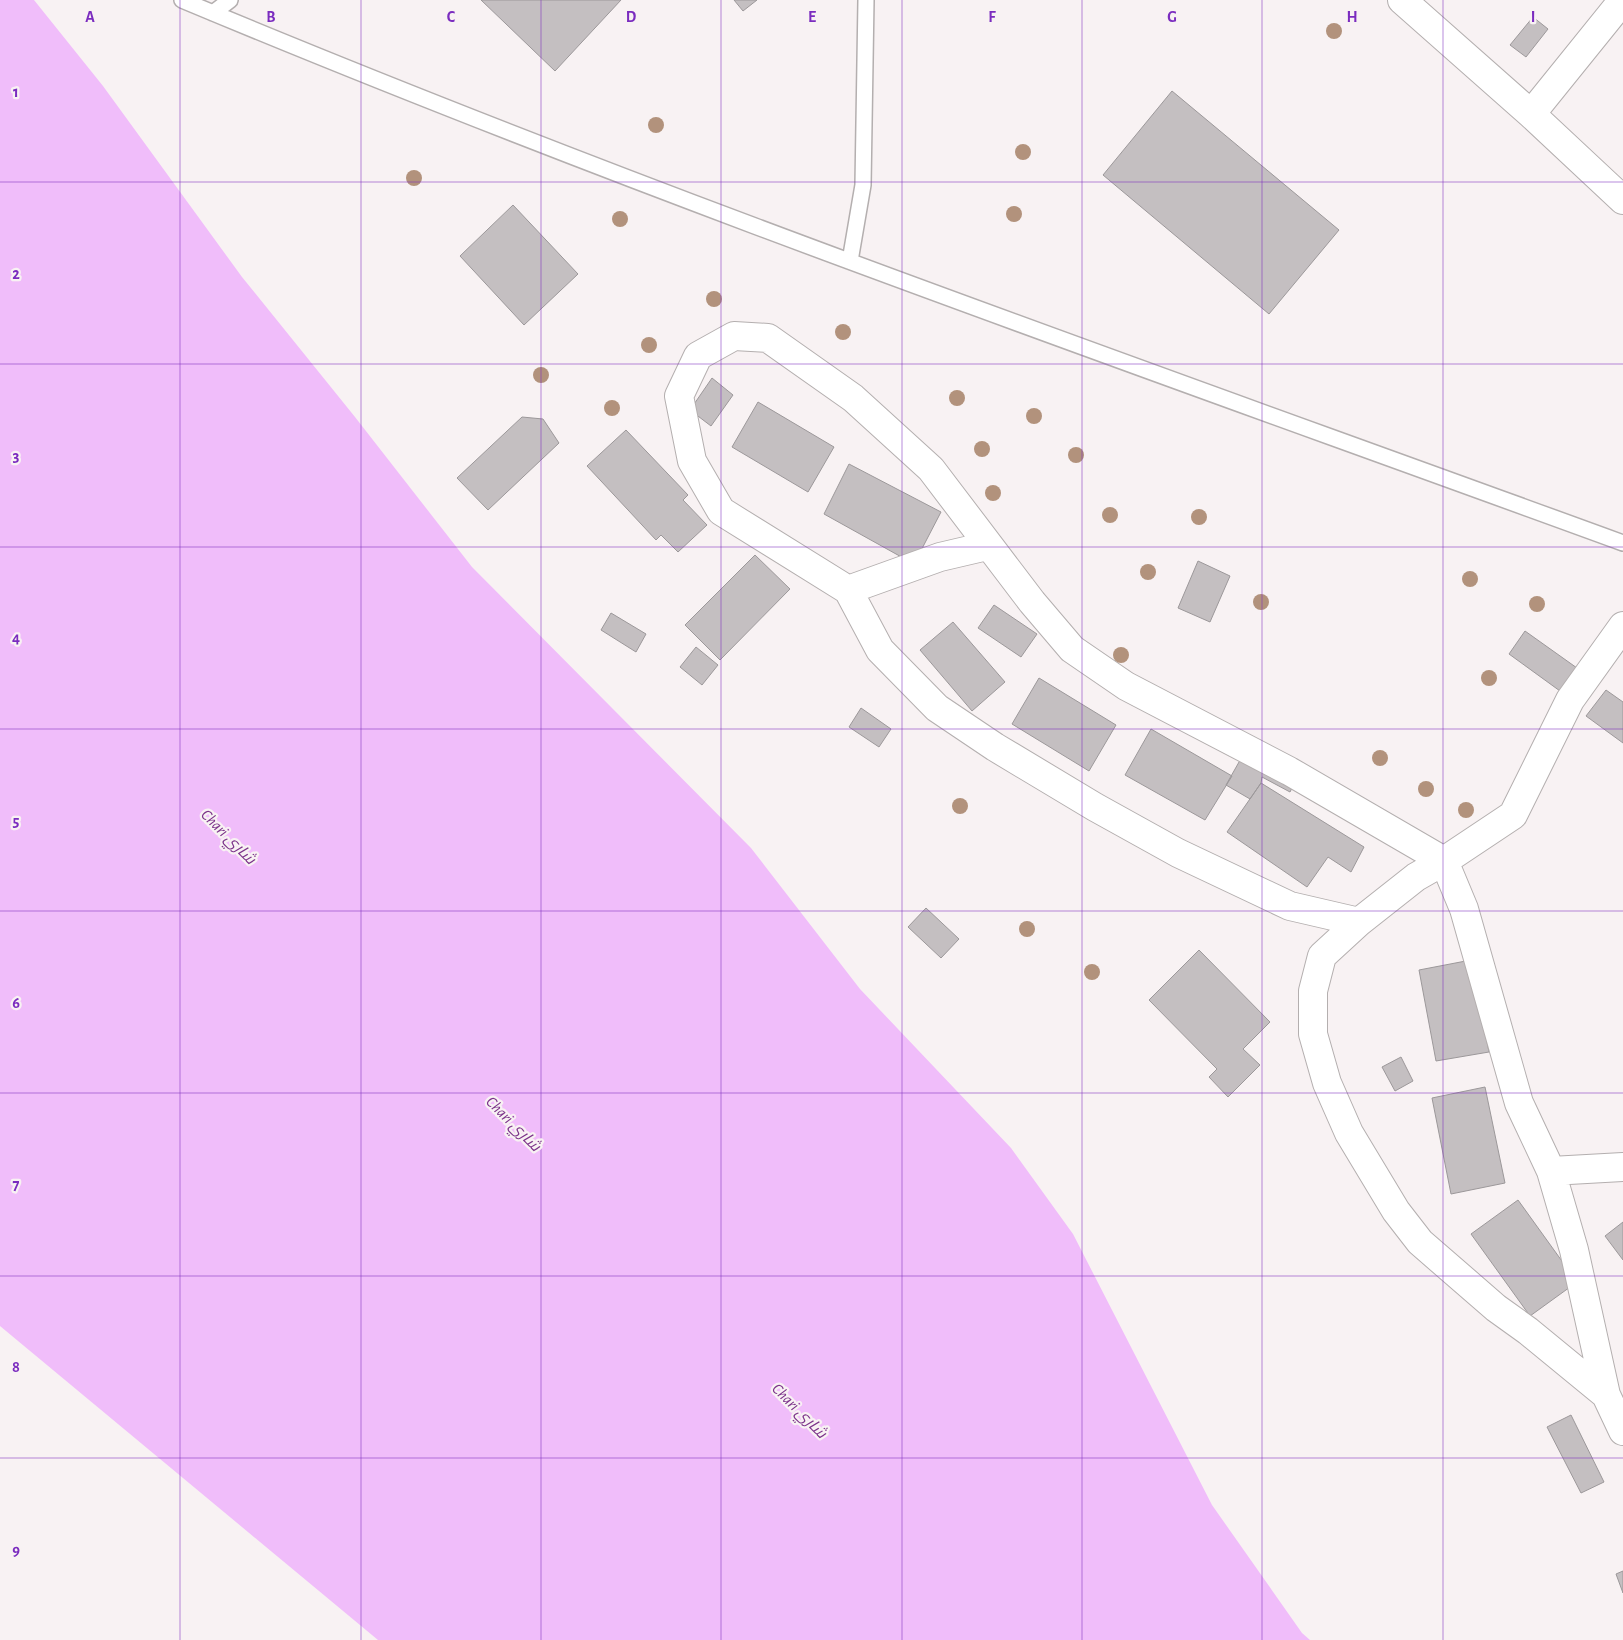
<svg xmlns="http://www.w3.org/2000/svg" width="1623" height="1640" viewBox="0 0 1623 1640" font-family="'Alegreya Sans',Cairo,sans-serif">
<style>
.water{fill:#f0bdfa}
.building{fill:#c4bfc1;stroke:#9c989a}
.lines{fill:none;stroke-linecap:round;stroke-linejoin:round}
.lane-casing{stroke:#b4afaf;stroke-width:18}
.street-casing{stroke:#b4afaf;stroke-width:30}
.lane{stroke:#fff;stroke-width:15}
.street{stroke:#fff;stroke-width:28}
.tree{fill:#b2927c}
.grid{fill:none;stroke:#7b2cbf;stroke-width:1;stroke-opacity:0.55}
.labels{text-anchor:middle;stroke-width:4.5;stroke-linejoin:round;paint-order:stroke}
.water-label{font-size:16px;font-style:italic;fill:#7c338a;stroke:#f8f2f3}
.grid-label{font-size:16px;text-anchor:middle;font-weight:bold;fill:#7b2cbf;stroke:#f8f2f3;stroke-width:4.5;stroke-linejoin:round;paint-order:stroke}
</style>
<rect width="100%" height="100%" fill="#f8f2f3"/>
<path class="water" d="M0 0H34L103 86 242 277 355 417 472 567 751 848 860 989 1011 1148 1073 1234 1212 1505 1302 1633 1310 1640H378L0 1326Z"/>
<path class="building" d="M481 0H621L555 71Z
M734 0H757L743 11Z
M1533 17 1548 29 1526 57 1510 45Z
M1172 91 1339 230 1269 314 1103 175Z
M513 205 578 274 524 325 460 256Z
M712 378 733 395 711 426 690 410Z
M758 402 834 447 808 492 732 447Z
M522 417 543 419 559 443 488 510 457 478Z
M626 430 688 495 683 500 707 525 678 552 661 535 656 540 587 466Z
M849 464 941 512 914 564 824 514Z
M755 555 790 589 720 660 685 625Z
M1198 561 1230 576 1210 622 1178 608Z
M994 605 1037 634 1021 657 978 628Z
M611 613 646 634 636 652 601 630Z
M953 622 1005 682 972 711 920 650Z
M1525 631 1577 668 1560 691 1509 654Z
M696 647 718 665 702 685 680 667Z
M1039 678 1116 725 1089 771 1012 724Z
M1606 690 1623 702V743L1586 716Z
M861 708 891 729 879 747 849 727Z
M1151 729 1232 776 1205 820 1125 775Z
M1243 755 1298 776 1290 792 1262 777 1261 783 1250 799 1226 785Z
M1261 783 1364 847 1351 872 1328 857 1307 887 1227 832Z
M926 908 959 939 941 958 908 927Z
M1199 950 1270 1022 1243 1049 1260 1065 1228 1097 1209 1077 1217 1069 1149 1000Z
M1471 960 1489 1052 1436 1061 1419 970Z
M1401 1057 1413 1081 1395 1091 1382 1067Z
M1485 1087 1505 1183 1451 1194 1432 1098Z
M1518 1200 1577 1282 1530 1316 1471 1234Z
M1623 1222V1260L1605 1236Z
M1571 1415 1604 1482 1581 1493 1547 1427Z
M1623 1571V1593L1616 1574Z"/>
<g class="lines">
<g class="lane-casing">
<path id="lane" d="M182 0C655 198 1141 367 1623 543
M213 13 230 0
M850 261 863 185 866 0"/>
</g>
<g class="street-casing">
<path id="street" d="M1402 0 1531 114 1623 200
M1531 114 1623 0
M848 590 940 557 987 546
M1359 922 1290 906 1178 853 1095 807 995 747 937 708 880 650 848 590 721 511 692 461 679 396 698 356 734 336 768 338 853 398 931 469 1032 602 1072 649 1126 686 1289 771 1444 861 1464 909 1519 1103 1551 1171 1574 1250 1606 1395 1623 1431
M1551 1171 1623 1167
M1606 1395 1528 1331 1496 1308 1420 1242 1396 1211 1349 1133 1327 1083 1313 1034V991L1322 956 1359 922 1416 877 1444 861 1513 815 1570 700 1623 626"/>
</g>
<use href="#lane" class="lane"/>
<use href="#street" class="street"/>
</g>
<g class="tree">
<circle cx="1334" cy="31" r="8"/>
<circle cx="656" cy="125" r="8"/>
<circle cx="1023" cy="152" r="8"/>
<circle cx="414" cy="178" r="8"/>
<circle cx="1014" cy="214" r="8"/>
<circle cx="620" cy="219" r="8"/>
<circle cx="714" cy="299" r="8"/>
<circle cx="843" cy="332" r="8"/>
<circle cx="649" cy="345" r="8"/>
<circle cx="541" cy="375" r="8"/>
<circle cx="957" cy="398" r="8"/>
<circle cx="612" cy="408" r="8"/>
<circle cx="1034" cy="416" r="8"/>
<circle cx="982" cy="449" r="8"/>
<circle cx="1076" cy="455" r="8"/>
<circle cx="993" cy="493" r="8"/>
<circle cx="1110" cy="515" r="8"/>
<circle cx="1199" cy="517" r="8"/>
<circle cx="1148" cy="572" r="8"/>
<circle cx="1470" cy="579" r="8"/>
<circle cx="1261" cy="602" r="8"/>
<circle cx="1537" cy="604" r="8"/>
<circle cx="1121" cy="655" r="8"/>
<circle cx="1489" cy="678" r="8"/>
<circle cx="1380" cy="758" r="8"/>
<circle cx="1426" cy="789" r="8"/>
<circle cx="960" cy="806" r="8"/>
<circle cx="1466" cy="810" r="8"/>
<circle cx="1027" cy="929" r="8"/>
<circle cx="1092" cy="972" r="8"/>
</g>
<path class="grid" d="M180 0V1640M361 0V1640M541 0V1640M721 0V1640M902 0V1640M1082 0V1640M1262 0V1640M1443 0V1640M0 182H1623M0 364H1623M0 547H1623M0 729H1623M0 911H1623M0 1093H1623M0 1276H1623M0 1458H1623"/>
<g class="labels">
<g class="water-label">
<text transform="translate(229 836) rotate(45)" y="6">Chari شاري</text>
<text transform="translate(514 1123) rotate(45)" y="6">Chari شاري</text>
<text transform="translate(800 1410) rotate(45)" y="6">Chari شاري</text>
</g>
</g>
<g class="grid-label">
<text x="90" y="22">A</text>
<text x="271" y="22">B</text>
<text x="451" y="22">C</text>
<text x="631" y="22">D</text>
<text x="812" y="22">E</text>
<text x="992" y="22">F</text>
<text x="1172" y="22">G</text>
<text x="1352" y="22">H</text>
<text x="1533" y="22">I</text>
<text x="16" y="97">1</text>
<text x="16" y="279">2</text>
<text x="16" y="461">3</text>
<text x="16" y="643">4</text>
<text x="16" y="826">5</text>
<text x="16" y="1008">6</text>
<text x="16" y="1190">7</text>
<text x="16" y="1372">8</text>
<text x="16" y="1555">9</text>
</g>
</svg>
